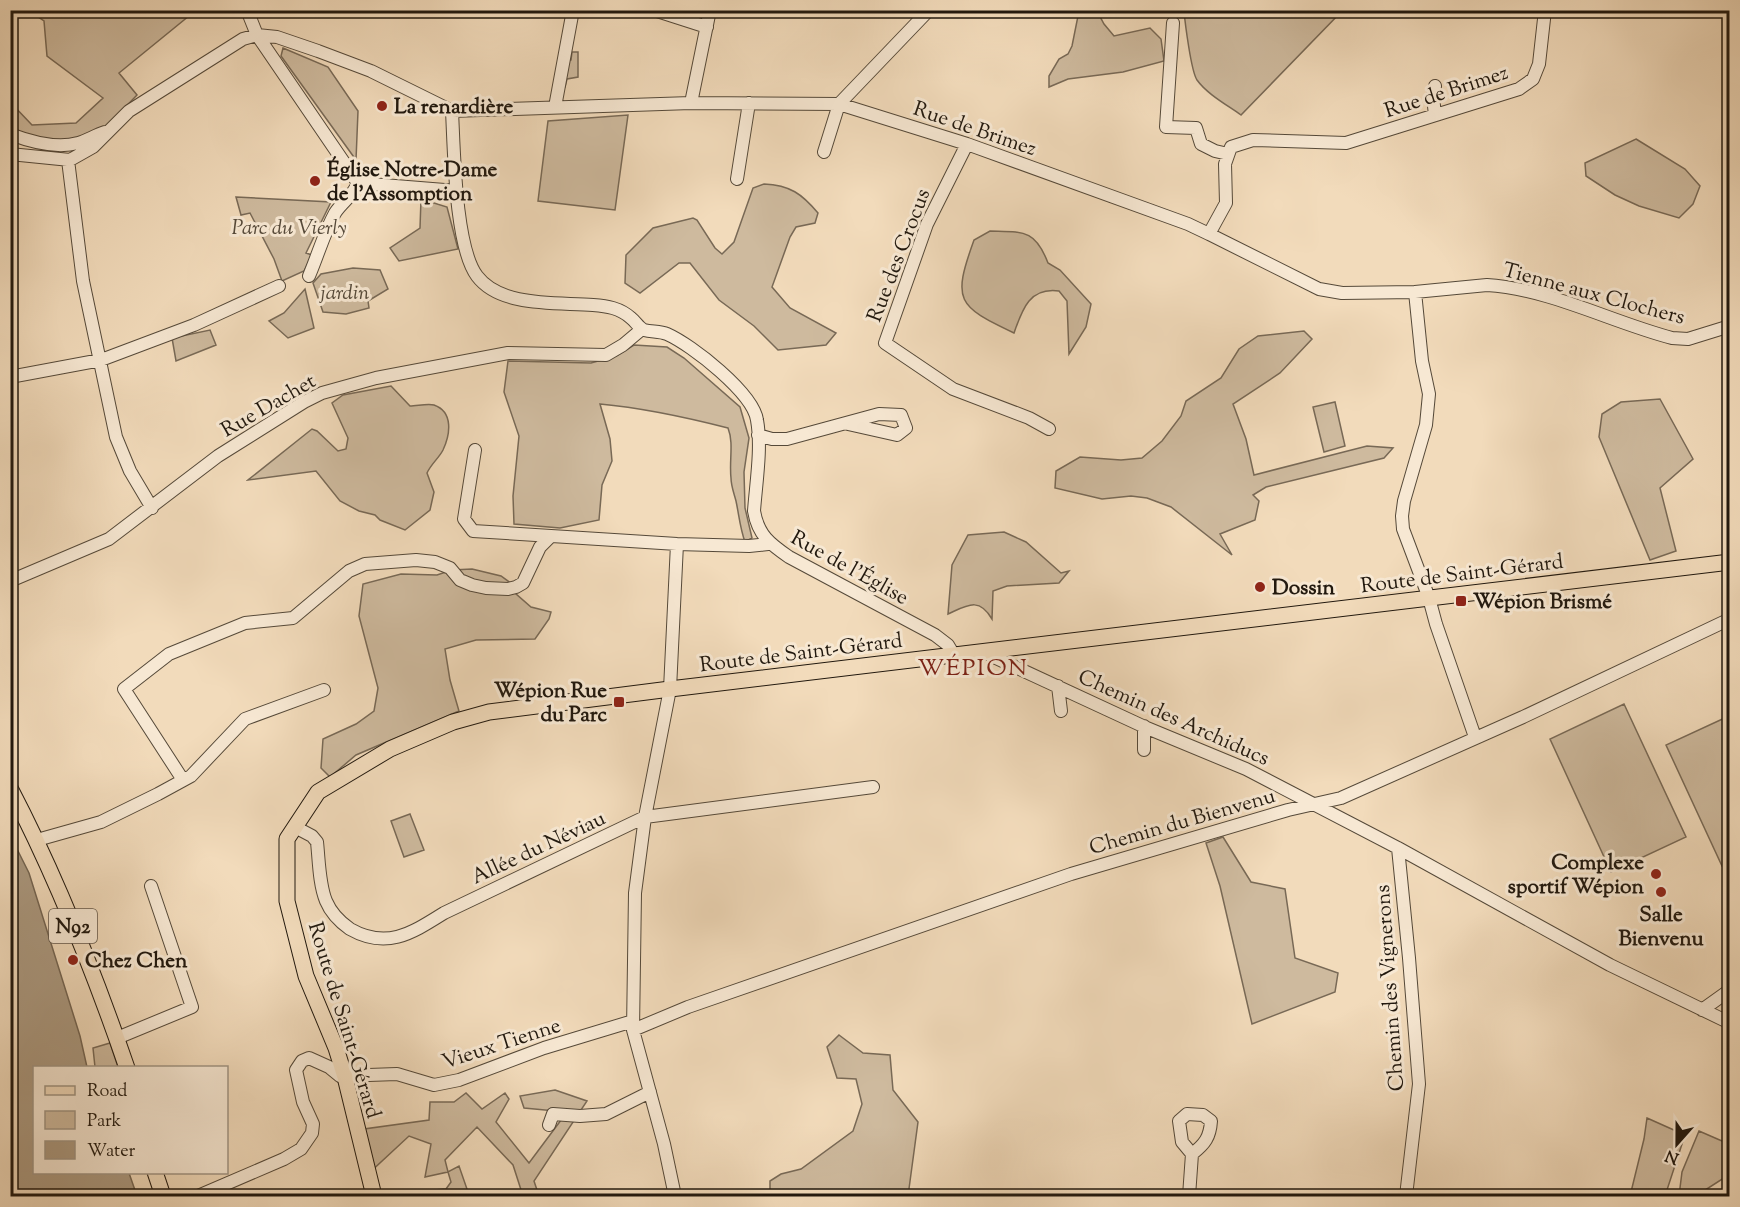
<svg xmlns="http://www.w3.org/2000/svg" width="1740" height="1207" viewBox="0 0 1740 1207" font-family="'Sorts Mill Goudy',serif">
<style>
.green{fill:#ceba9e;stroke:#786956;stroke-width:1.5}
.water{fill:#ab9980;stroke:#746552;stroke-width:1.5}
.lines{fill:none;stroke-linecap:round;stroke-linejoin:round}
.minor-casing{stroke:#554939;stroke-width:14}
.major-casing{stroke:#21180e;stroke-width:17}
.minor{stroke:#f7e8d3;stroke-width:12}
.major{stroke:#f2dbbb;stroke-width:15}
.poi-dot{fill:#8f2418;stroke:#f7e8d3;stroke-width:2}
.labels{text-anchor:middle;stroke-width:6;stroke-linejoin:round;paint-order:stroke}
.shield{fill:#f7e8d3;stroke:#615649;stroke-width:1.5}
.shield-label{font-size:20px;font-weight:bold;fill:#21180e}
.street-label{font-size:21px;fill:#21180e;stroke:#f7e8d3}
.poi-label{font-size:21px;font-weight:bold;fill:#21180e;stroke:#f7e8d3;text-anchor:start}
.park-label{font-size:21px;font-style:italic;fill:#554939;stroke:#f7e8d3}
.quarter-label{font-size:24px;letter-spacing:1.5px;fill:#7a1f14;stroke:#f7e8d3}
</style>
<rect width="100%" height="100%" fill="#f2dbbb"/>
<filter id="stains"><feTurbulence type="fractalNoise" baseFrequency=".00333" numOctaves="4"/><feColorMatrix values="0 0 0 0 .2 0 0 0 0 .09 0 0 0 0 .02 0 0 0 .5 -.17"/></filter>
<radialGradient id="worn" r=".72"><stop offset=".6" stop-color="#630" stop-opacity="0"/><stop offset="1" stop-color="#630" stop-opacity=".3"/></radialGradient>
<path class="green" d="M1336 10 1340 13 1241 115C1227 105 1207 94 1197 80 1191 71 1185 22 1184 11Z
M29 11H195L119 73 137 95 83 151 48 148 11 140 10 102 32 125 76 123 103 98 47 56 44 21Z
M1079 11H1097L1104 24 1114 36 1150 28 1161 39 1164 61 1123 72 1068 79 1049 87V76L1059 59 1068 54 1072 46Z
M283 48 328 67 358 111 356 160 281 56Z
M572 52H578V77L567 79 565 87H563L566 62 571 60Z
M628 115 615 210 538 201 548 121Z
M1636 139 1685 169 1700 186 1693 204 1679 218 1639 206 1615 195 1586 176 1585 163Z
M764 184C790 185 802 194 818 213L815 223 796 227 790 237 772 287 790 308 836 333 826 345 778 350 754 326 719 300 690 263H679L640 293 625 283 626 255 653 228 693 218 697 220 715 248 722 254 734 242 753 188Z
M236 197 331 202 306 253 312 255 304 271 282 281 274 259 250 213 241 215Z
M421 199 447 207 458 249 399 261 390 248 420 228Z
M990 231C1023 232 1035 229 1048 263L1060 270 1091 304 1086 327 1069 354 1067 301 1059 291C1029 287 1022 310 1014 333 957 306 952 301 974 240Z
M353 268 380 270 388 289 368 301 369 308 346 314 323 312 313 283 321 274Z
M305 289 314 328 288 338 269 321 284 313Z
M210 330 216 345 176 361 172 338Z
M1304 331 1312 339 1280 373 1233 404 1246 439 1254 475 1367 446 1393 448 1384 458 1266 487 1253 495 1259 501 1255 520 1220 534 1232 555 1171 507 1147 498 1131 496 1102 499 1055 488 1056 471 1080 457 1121 460 1142 458 1162 441 1181 416 1186 401 1221 378 1239 349 1258 336Z
M634 345 667 347 684 358 740 407 749 438 744 472 745 508 752 538 745 542C740 528 739 515 736 501 734 493 731 486 731 478 729 461 734 443 728 428 685 417 644 408 600 404L610 439 612 461 602 485 599 520 560 528 514 524 513 496 519 436 504 392 508 361 591 363 616 356Z
M391 386 410 406C417 406 428 403 434 405 454 412 450 435 443 450 439 458 431 464 427 473L434 492 430 510 405 530 380 520 375 515 359 511 340 501 316 471 248 480 312 429 317 431 338 451 346 449 348 438 332 403 343 395Z
M1660 399 1693 459 1660 488 1676 551 1650 560 1599 437 1602 414 1621 402Z
M1335 402 1345 446 1324 452 1313 407Z
M1004 532 1026 542 1061 573 1069 571 1059 583 1007 586 993 591 992 619C979 597 968 605 948 614L952 565 968 535Z
M472 569 501 576 512 584 515 593 531 607 551 612 549 619 535 639 476 640 445 649 450 680 459 711 356 755 330 777 321 768 323 739 356 724 374 711 378 688 359 616 363 584 401 574 437 575 452 570Z
M1624 704 1686 837 1611 872 1550 739Z
M1729 716V863L1722 866 1666 745Z
M410 814 424 850 404 857 391 821Z
M1223 837 1251 882 1285 889 1295 958 1338 973 1335 992 1252 1024 1220 886 1206 843Z
M839 1035 863 1053 890 1055 893 1090 918 1122 908 1196H770V1181L781 1174 801 1169 853 1131 862 1104 856 1079 837 1078 827 1047Z
M110 1043 118 1067H95L93 1048Z
M555 1090 587 1101 534 1181 539 1196H523L513 1165 477 1127 445 1160 448 1172 459 1166 468 1192 475 1196H425L434 1190 446 1189 451 1182 448 1172 425 1177 431 1144 409 1136 368 1174 357 1130 429 1120 430 1102H454L466 1093 482 1109 505 1093 509 1099 496 1122 529 1163 567 1112 524 1108 520 1096Z
M1647 1118 1685 1135 1665 1196H1630L1644 1139Z
M1699 1131 1729 1144V1167L1727 1176 1696 1196H1679L1682 1172Z"/>
<path class="water" d="M11 837 29 873 80 1036 87 1067 34 1068V1172L129 1173 137 1196H11Z"/>
<g class="lines">
<g class="minor-casing">
<path id="minor" d="M247 10 257 35 358 183 457 191
M654 10 707 27
M1173 23 1166 127 1196 128 1201 144 1215 151 1228 154
M1435 86 1433 97 1435 115
M691 103 710 10
M555 107 573 10
M452 111C454 149 455 247 477 276 501 308 559 302 593 305 607 306 620 308 631 318 636 322 639 328 644 330 652 332 660 331 667 334 692 345 753 393 757 420 762 448 756 483 754 511 758 535 770 544 789 557L935 635 948 645 954 655
M10 134C31 142 56 149 78 143 87 141 95 135 105 132
M967 144 927 224 885 343 953 389 1029 418 1049 429
M824 152 839 104 929 10
M10 154 70 160 93 147 129 111 243 39 257 35 277 37 318 51 371 71 452 111 691 103 839 104 967 144 1188 224 1209 234 1226 203 1225 164 1231 147 1253 140 1346 143 1519 89 1533 79 1539 64 1545 10
M68 160 83 281 116 437 130 471 152 508
M737 179 749 103
M1209 234 1319 289 1342 293 1415 292 1487 285C1550 289 1611 322 1672 338L1688 339 1730 326
M309 276C318 255 324 233 335 213 342 202 354 195 358 183
M1415 292 1422 361 1429 394 1426 425 1404 501 1402 516 1403 529 1429 598 1436 624 1475 737
M10 377 101 360 194 325 279 286
M758 435 772 439H787L879 414 901 415 906 428 897 435 848 424
M475 450 464 519 473 531 677 544 749 546 768 544
M10 581 109 539 218 456 304 402 322 393 376 378 508 353 606 355 623 345 642 329
M983 652 1147 728 1246 769 1398 848 1610 965 1730 1023
M1058 686 1061 711
M1144 750V726
M183 780 124 689 169 654 245 623 293 618 349 571 365 564 416 560 435 562 450 568 460 580 472 585 486 588 508 589 516 587 523 583 540 547 551 536
M295 827 312 836 317 842C319 860 319 884 326 901 331 913 340 922 350 929 387 950 412 933 444 913L645 817 873 787
M37 840 101 822 158 794 191 776 245 719 324 690
M1398 848 1409 958 1419 1084 1406 1196
M1702 1010 1730 990
M633 1030 688 1007 1071 874 1288 810 1341 798 1523 717 1730 619
M117 1038 192 1007 151 886
M549 1125 553 1114 580 1116 606 1114 650 1092
M198 1196 284 1159 301 1149 312 1133 313 1124 303 1102 296 1070 302 1061 309 1058 329 1067 340 1076 397 1074 434 1085 459 1080 544 1048 633 1021
M675 1196 664 1144 633 1030 635 893 645 817 670 689 677 544
M1189 1196 1192 1154 1182 1142 1179 1121 1187 1114 1203 1115 1211 1121C1210 1137 1205 1144 1192 1154"/>
</g>
<g class="major-casing">
<path id="major" d="M10 788C57 878 94 972 127 1068
M155 1172 163 1196
M374 1196 345 1077 336 1048 306 976 287 901V839L318 792 390 749 453 722 489 712 670 689 1730 562"/>
</g>
<use href="#minor" class="minor"/>
<use href="#major" class="major"/>
</g>
<g class="poi-dot">
<circle cx="382" cy="106" r="6"/>
<circle cx="315" cy="181" r="6"/>
<circle cx="1260" cy="587" r="6"/>
<rect x="1455" y="595" width="12" height="12" rx="3"/>
<rect x="613" y="696" width="12" height="12" rx="3"/>
<circle cx="1656" cy="874" r="6"/>
<circle cx="1661" cy="892" r="6"/>
<circle cx="73" cy="960" r="6"/>
</g>
<g class="labels">
<rect class="shield" x="49" y="909" width="48" height="34" rx="4.5"/>
<g class="shield-label">
<text x="73" y="933">N92</text>
</g>
<g class="street-label">
<text transform="translate(1446 91) rotate(-18)" y="7">Rue de Brimez</text>
<text transform="translate(975 128) rotate(19)" y="7">Rue de Brimez</text>
<text transform="translate(898 255) rotate(-69)" y="7">Rue des Crocus</text>
<text transform="translate(1594 293) rotate(15)" y="7">Tienne aux Clochers</text>
<text transform="translate(268 405) rotate(-30)" y="7">Rue Dachet</text>
<text transform="translate(850 567) rotate(29)" y="7">Rue de l'Église</text>
<text transform="translate(1462 573) rotate(-7)" y="7">Route de Saint-Gérard</text>
<text transform="translate(801 652) rotate(-7)" y="7">Route de Saint-Gérard</text>
<text transform="translate(1174 717) rotate(24)" y="7">Chemin des Archiducs</text>
<text transform="translate(1182 821) rotate(-16)" y="7">Chemin du Bienvenu</text>
<text transform="translate(538 847) rotate(-25)" y="7">Allée du Néviau</text>
<text transform="translate(1389 988) rotate(-94)" y="7">Chemin des Vignerons</text>
<text transform="translate(345 1020) rotate(73)" y="7">Route de Saint-Gérard</text>
<text transform="translate(501 1043) rotate(-18)" y="7">Vieux Tienne</text>
</g>
<g class="poi-label">
<text x="394" y="113">La renardière</text>
<text x="327" y="176">Église Notre-Dame<tspan x="327" dy="24">de l'Assomption</tspan></text>
<text x="1272" y="594">Dossin</text>
<text x="1473" y="608">Wépion Brismé</text>
<text x="607" y="697" text-anchor="end">Wépion Rue<tspan x="607" dy="24">du Parc</tspan></text>
<text x="1644" y="869" text-anchor="end">Complexe<tspan x="1644" dy="24">sportif Wépion</tspan></text>
<text x="1661" y="921" text-anchor="middle">Salle<tspan x="1661" dy="24">Bienvenu</tspan></text>
<text x="85" y="967">Chez Chen</text>
</g>
<g class="park-label">
<text x="289" y="234">Parc du Vierly</text>
<text x="345" y="299">jardin</text>
</g>
<g class="quarter-label">
<text x="973" y="675">WÉPION</text>
</g>
</g>
<rect width="1740" height="1207" fill="none" stroke="#f2dbbb" stroke-width="36"/>
<rect x="12" y="12" width="1716" height="1183" fill="none" stroke="#21180e" stroke-width="3"/>
<rect x="18" y="18" width="1704" height="1171" fill="none" stroke="#21180e" stroke-width="1.5"/>
<rect x="33" y="1066" width="195" height="108" fill="#f7e8d3" stroke="#a19584" stroke-width="1.5"/>
<rect x="45" y="1086" width="30" height="9" fill="#f2dbbb" stroke="#a19584" stroke-width="1.5"/>
<text x="87" y="1096" font-size="18" fill="#21180e">Road</text>
<rect x="45" y="1111" width="30" height="18" fill="#ceba9e" stroke="#a19584" stroke-width="1.5"/>
<text x="87" y="1126" font-size="18" fill="#21180e">Park</text>
<rect x="45" y="1141" width="30" height="18" fill="#ab9980" stroke="#a19584" stroke-width="1.5"/>
<text x="87" y="1156" font-size="18" fill="#21180e">Water</text>
<g transform="translate(1677 1144) rotate(201)" stroke="#f7e8d3" stroke-width="4.5" paint-order="stroke">
<path d="M0-4.5L10 22L0 15L-10 22Z" fill="#21180e"/>
<text y="-9" font-size="16" font-weight="bold" text-anchor="middle" fill="#21180e">N</text>
</g>
<rect width="100%" height="100%" filter="url(#stains)"/>
<rect width="100%" height="100%" fill="url(#worn)"/>
</svg>
